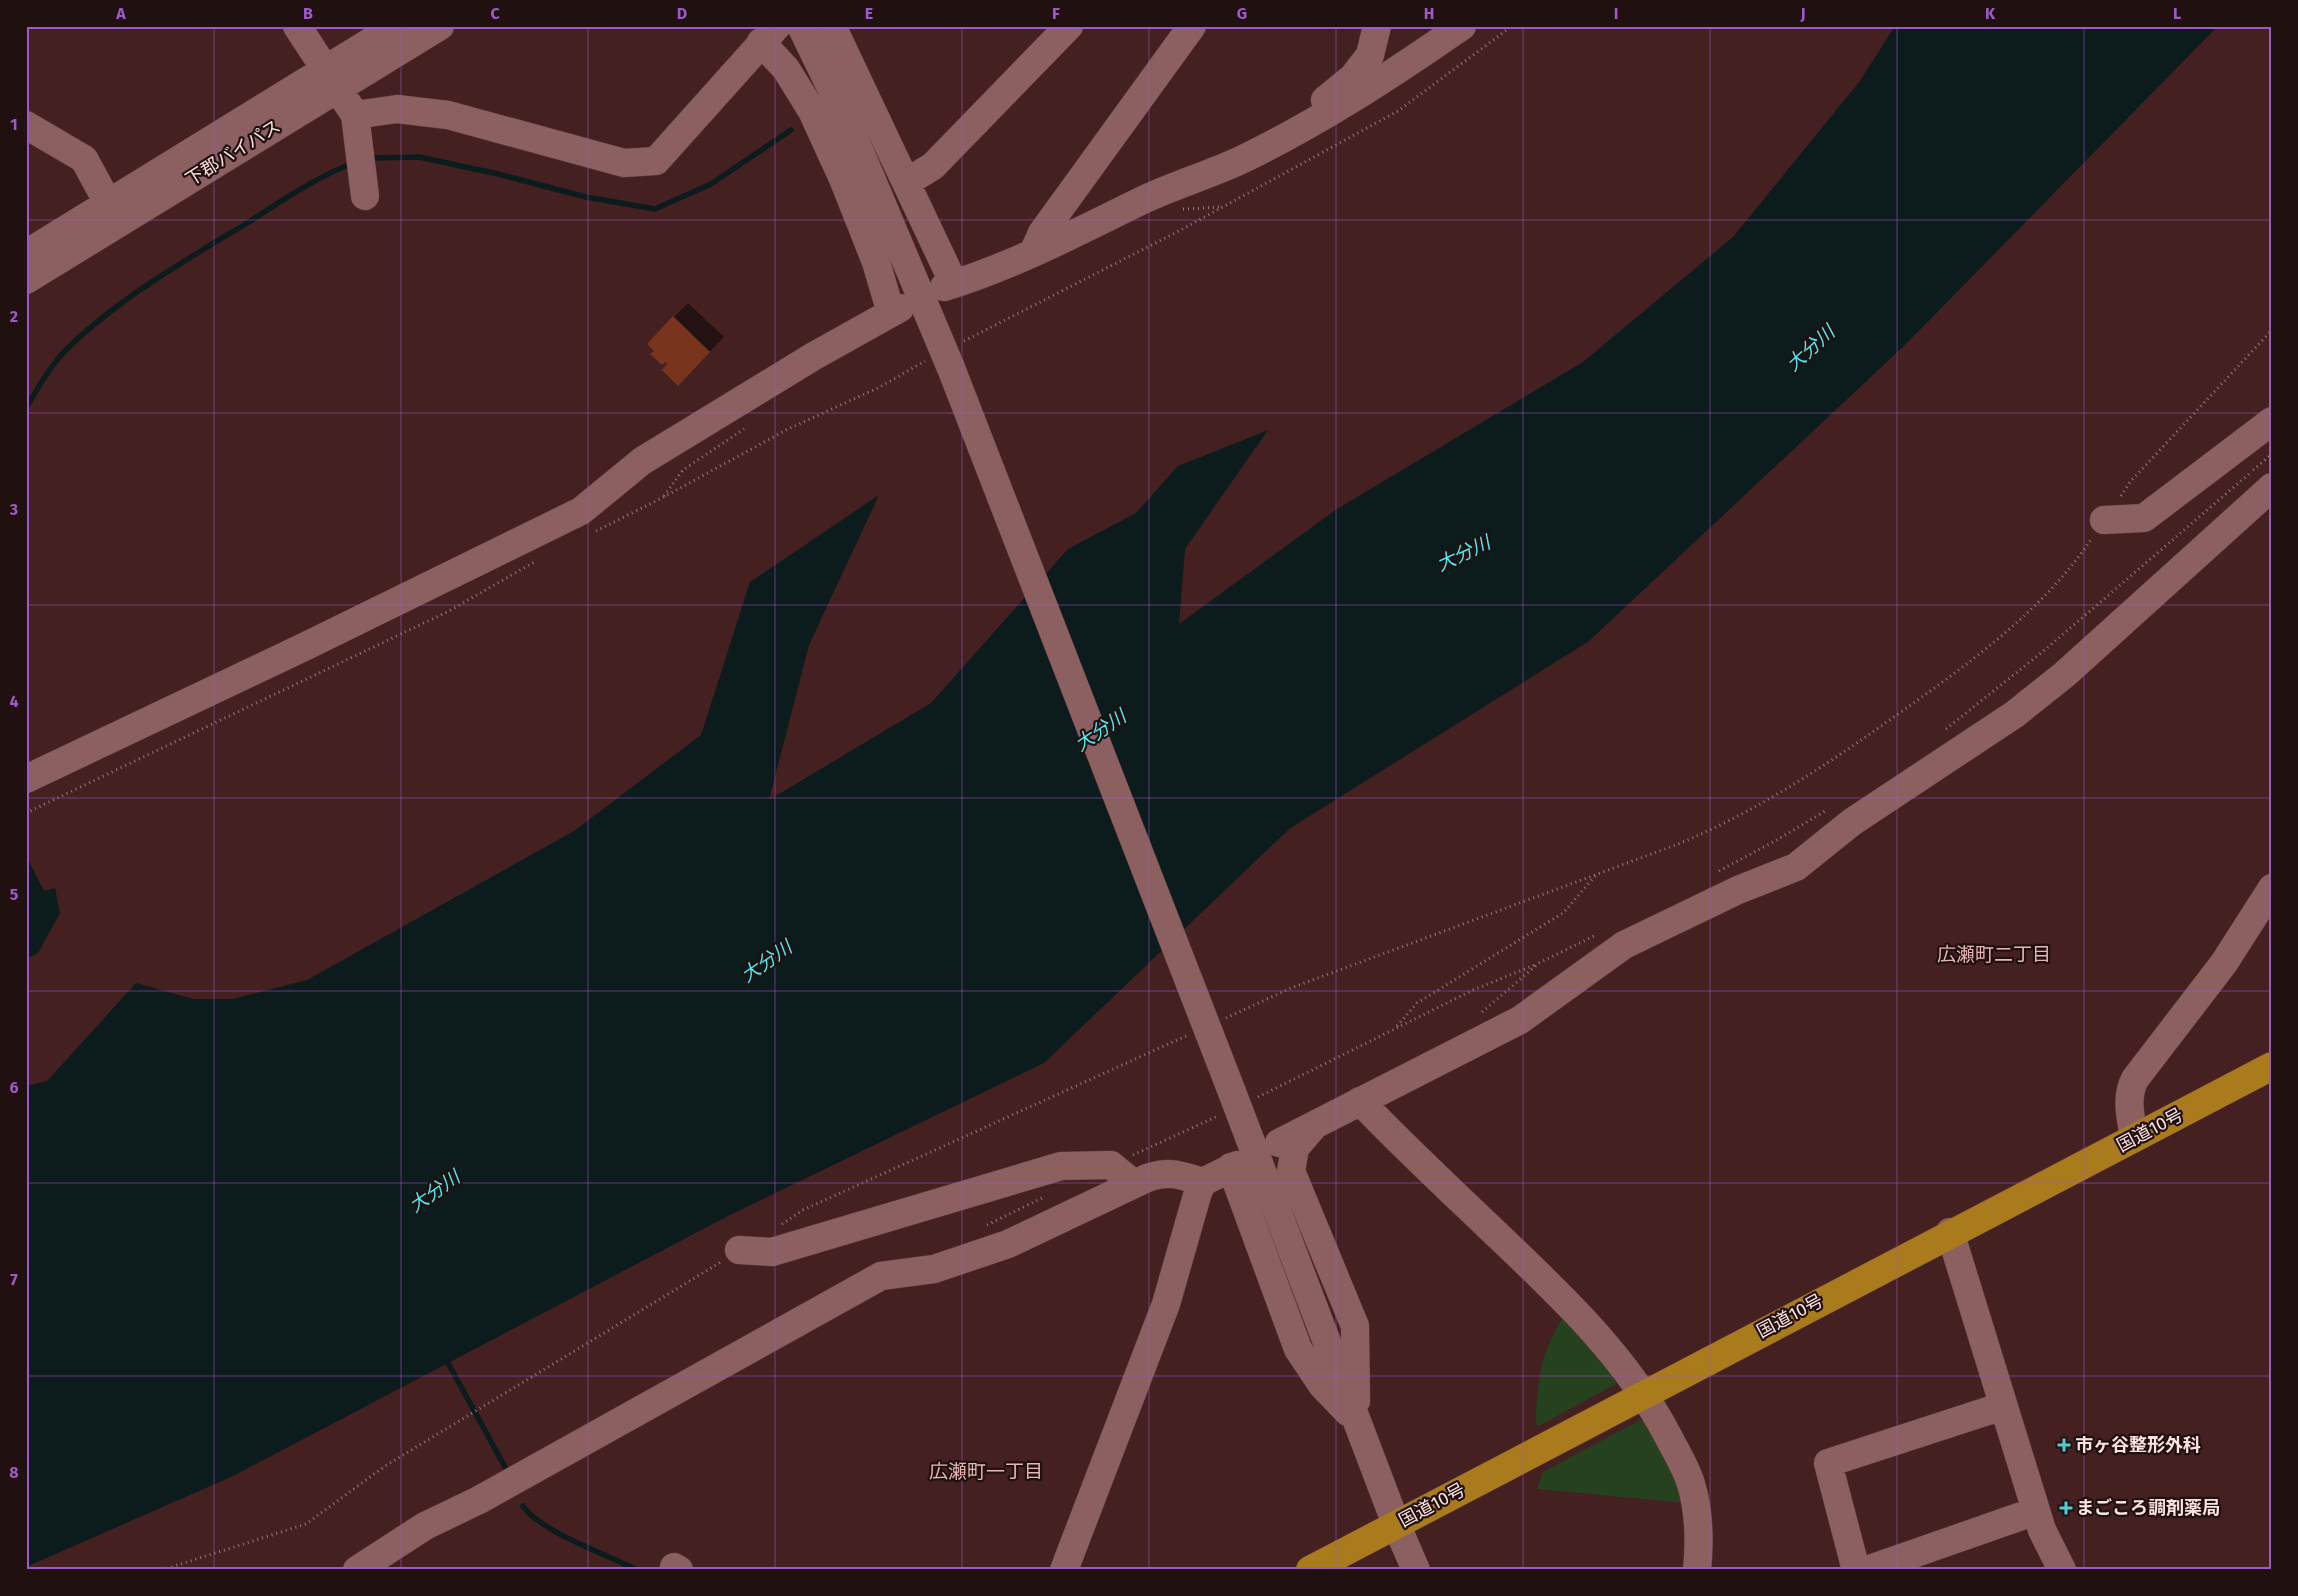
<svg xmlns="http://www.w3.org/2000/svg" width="2298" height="1596" viewBox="0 0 2298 1596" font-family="'Fira Sans','Noto Sans JP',sans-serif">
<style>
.green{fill:#25411e}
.water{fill:#0c1b1c}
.shadow{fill:#0007}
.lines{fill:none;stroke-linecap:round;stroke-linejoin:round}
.stream{stroke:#0c1b1c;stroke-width:5.5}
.building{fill:#78341c}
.minor-casing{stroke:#5d3c3e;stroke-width:29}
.highway-casing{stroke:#5d3c3e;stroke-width:29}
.path{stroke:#997979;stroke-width:3;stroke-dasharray:1 4;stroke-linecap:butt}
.minor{stroke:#8c6060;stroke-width:28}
.highway{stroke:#aa7b1c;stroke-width:28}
.minor-bridge-casing{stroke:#5d3c3e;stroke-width:29;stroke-linecap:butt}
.minor-bridge{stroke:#8c6060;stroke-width:28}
.grid{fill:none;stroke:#9c5ac8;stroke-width:1;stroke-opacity:0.55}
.poi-dot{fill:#51ccd2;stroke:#201010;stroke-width:2}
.labels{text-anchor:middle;stroke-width:4.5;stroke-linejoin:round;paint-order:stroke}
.street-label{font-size:18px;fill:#fde2e2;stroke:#201010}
.poi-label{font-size:18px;font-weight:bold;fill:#fde2e2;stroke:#201010;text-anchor:start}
.water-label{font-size:19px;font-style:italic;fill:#47edf4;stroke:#201010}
.neighbourhood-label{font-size:19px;fill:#e6b5b4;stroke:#201010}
.neatline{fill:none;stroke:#9c5ac8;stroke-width:2}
.grid-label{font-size:16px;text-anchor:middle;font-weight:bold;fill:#9c5ac8}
</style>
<rect width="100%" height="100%" fill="#452021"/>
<path class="green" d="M1566 1313 1623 1380 1539 1426 1536 1424C1536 1383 1542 1347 1566 1313Z
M1651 1417 1687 1503 1537 1489 1543 1472 1644 1418Z"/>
<path class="water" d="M1895 26H2218L1906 344 1589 641 1289 829 1044 1063 728 1216 231 1477 26 1567V1086L47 1081 136 983 193 999H233L307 980 574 831 701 735 750 582 879 495 809 645 769 800 931 703 1068 549 1136 513 1178 466 1268 430 1185 549 1179 624 1337 509 1583 362 1733 237 1860 81Z
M26 855 44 891 55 888 60 913 38 953 28 958 26 964Z"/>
<path class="shadow" d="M688 303 724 337 698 364H669L655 351 674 317Z"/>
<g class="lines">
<path class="stream" d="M369 158 419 157 498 174 586 197 655 209 711 184 791 130
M26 408C39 386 51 364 70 346 117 300 187 259 244 225 279 203 314 178 353 163
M448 1363 505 1467
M523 1506C539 1531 608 1555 637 1570"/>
</g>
<path class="building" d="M673 316 710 352 678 386 662 370 667 364 665 362 662 365 650 354 654 351 647 344Z"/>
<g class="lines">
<g class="minor-casing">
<path id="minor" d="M297 26 355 115 397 109 448 115 624 163 656 161 777 26
M801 26 847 121 951 368
M832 26 954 284
M761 42 786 69 812 111 844 181 876 262 891 313
M1325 100 1353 77 1370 55 1377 26
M355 115 365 196
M26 125 84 159 108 203
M907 182 933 166 1069 26
M1033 253 1042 233 1192 26
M26 254 396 26
M26 280 440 26
M944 287C1014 266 1079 231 1145 199 1175 185 1208 175 1239 161 1318 123 1390 76 1462 26
M2104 520 2144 518 2272 421
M26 779 306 646 581 511 642 461 814 356 900 308
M1232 1092 1396 1524 1416 1570
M1360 1101C1402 1145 1446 1186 1490 1228 1556 1291 1625 1354 1668 1436 1676 1452 1686 1467 1691 1484 1699 1511 1700 1541 1697 1570
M1313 1127 1295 1148 1291 1171 1355 1326 1356 1401
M2134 1138C2131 1118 2125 1098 2135 1079L2224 963 2272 888
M1279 1143 1520 1020 1624 945 1738 890 1796 867 1852 822 2015 714 2065 674 2272 487
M1231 1167 1298 1349 1322 1385 1348 1412
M1950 1232 2042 1530 2062 1570
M739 1250 772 1252 1061 1166 1111 1165 1134 1184
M674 1567 679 1570
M357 1570 425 1526 479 1500 881 1276 934 1269 1008 1244 1147 1178C1170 1170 1180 1175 1203 1182
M1064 1570 1166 1304 1198 1192 1203 1182 1237 1165
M1856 1570 1828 1463 2003 1406
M1867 1570 2036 1511"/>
</g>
<g class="highway-casing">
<path id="highway" d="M1310 1570 2272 1066"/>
</g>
<path class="path" d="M1183 209 1220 207
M964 341 1177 232 1398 111 1512 26
M2253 470 2272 454
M664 496 683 470 744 429
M2121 496 2130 482 2272 330
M596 531 662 498 786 430 880 387 925 361
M1946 729 2046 649 2249 474
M26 813 449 611 536 561
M1719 871 1775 841 1827 810
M1482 1012 1539 963 1596 935
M1226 1018 1291 988 1673 846C1758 812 1834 760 1908 707 1975 659 2046 607 2092 538
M1397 1026 1417 1003 1563 913 1597 874
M1258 1097 1473 990 1537 964
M1133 1155 1218 1116
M782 1224 803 1210 1186 1036
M987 1225 1044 1197
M162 1570 306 1524 385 1466 721 1262"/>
<use href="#minor" class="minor"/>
<use href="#highway" class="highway"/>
<g class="minor-bridge-casing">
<path id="minor-bridge" d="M951 368 1232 1092"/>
</g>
<use href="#minor-bridge" class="minor-bridge"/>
</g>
<path class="grid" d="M214 26V1570M401 26V1570M588 26V1570M775 26V1570M962 26V1570M1149 26V1570M1336 26V1570M1523 26V1570M1710 26V1570M1897 26V1570M2084 26V1570M26 220H2272M26 413H2272M26 605H2272M26 798H2272M26 991H2272M26 1183H2272M26 1376H2272"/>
<g class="poi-dot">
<path d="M2061.5 1437.5h5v5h5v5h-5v5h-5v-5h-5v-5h5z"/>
<path d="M2063.5 1500.5h5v5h5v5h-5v5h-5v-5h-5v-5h5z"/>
</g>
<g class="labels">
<g class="street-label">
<text transform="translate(233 153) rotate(-32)" y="6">下郡バイパス</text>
<text transform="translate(2150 1130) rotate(-28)" y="6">国道10号</text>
<text transform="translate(1790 1316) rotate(-28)" y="6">国道10号</text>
<text transform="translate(1432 1505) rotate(-28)" y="6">国道10号</text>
</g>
<g class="poi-label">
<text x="2075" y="1451">市ヶ谷整形外科</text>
<text x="2076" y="1514">まごころ調剤薬局</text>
</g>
<g class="water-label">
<text transform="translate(1810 348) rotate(-42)" y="7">大分川</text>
<text transform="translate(1463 553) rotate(-25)" y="7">大分川</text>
<text transform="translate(1100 730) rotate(-34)" y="7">大分川</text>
<text transform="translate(766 961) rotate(-35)" y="7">大分川</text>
<text transform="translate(434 1191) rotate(-35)" y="7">大分川</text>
</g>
<g class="neighbourhood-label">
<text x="1994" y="961">広瀬町二丁目</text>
<text x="986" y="1478">広瀬町一丁目</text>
</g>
</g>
<rect width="2298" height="1596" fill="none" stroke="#201010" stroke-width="55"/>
<rect x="28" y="28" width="2242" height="1540" class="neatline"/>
<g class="grid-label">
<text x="121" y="19">A</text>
<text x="308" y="19">B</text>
<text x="495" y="19">C</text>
<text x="682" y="19">D</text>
<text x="869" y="19">E</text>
<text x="1056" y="19">F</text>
<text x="1242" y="19">G</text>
<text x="1429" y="19">H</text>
<text x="1616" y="19">I</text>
<text x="1803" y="19">J</text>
<text x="1990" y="19">K</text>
<text x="2177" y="19">L</text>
<text x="14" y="130">1</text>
<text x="14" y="322">2</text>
<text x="14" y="515">3</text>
<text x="14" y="707">4</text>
<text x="14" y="900">5</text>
<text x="14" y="1093">6</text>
<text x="14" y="1285">7</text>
<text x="14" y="1478">8</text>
</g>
</svg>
